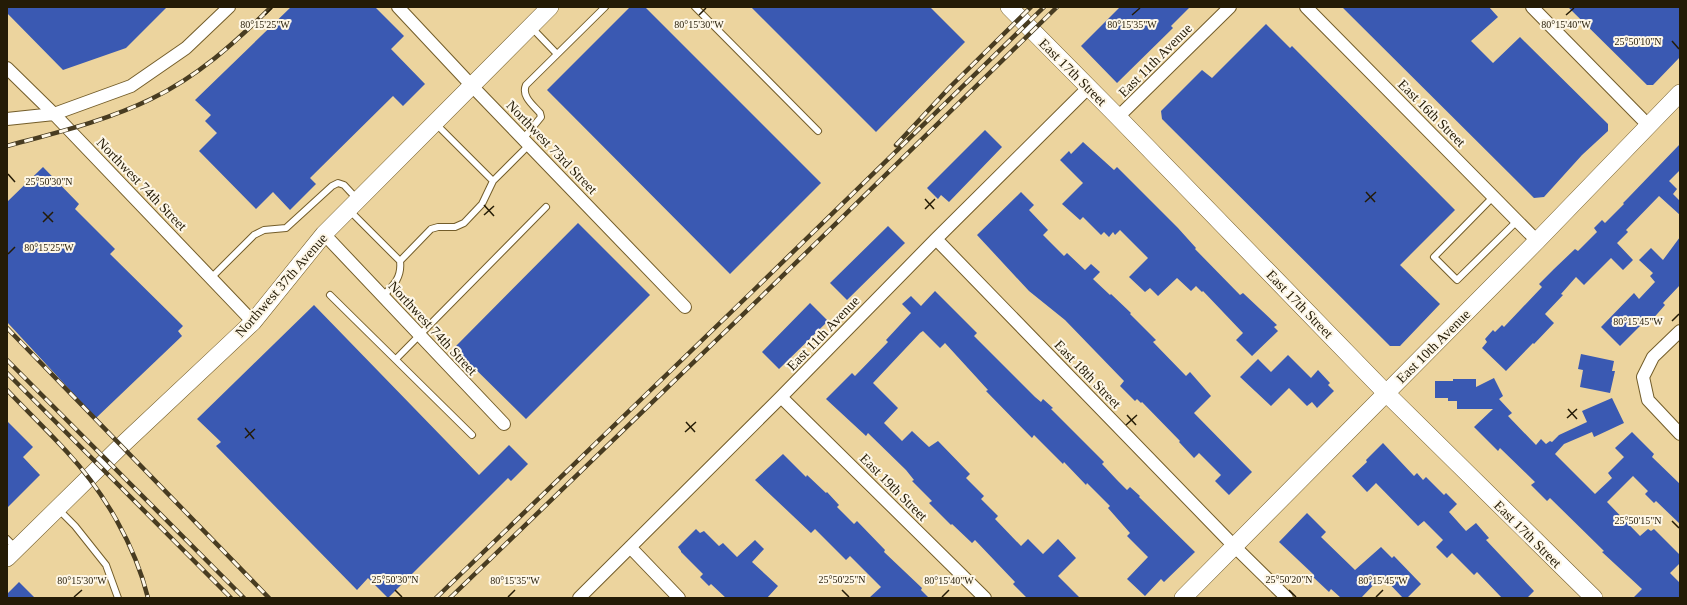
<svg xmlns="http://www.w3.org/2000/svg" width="1687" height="605" viewBox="0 0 1687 605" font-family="Georgia,serif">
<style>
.building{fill:#3a59b2}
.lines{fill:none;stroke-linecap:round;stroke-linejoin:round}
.lane-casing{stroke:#735d2a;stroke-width:8}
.street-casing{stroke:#735d2a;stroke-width:14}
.secondary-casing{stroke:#735d2a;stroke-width:18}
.lane{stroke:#fff;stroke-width:6}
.street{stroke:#fff;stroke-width:12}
.secondary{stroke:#fff;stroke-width:17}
.rail-casing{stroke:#483c21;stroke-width:4.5}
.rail{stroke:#fef7e7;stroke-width:3;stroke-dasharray:9;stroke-linecap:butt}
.ticks{fill:none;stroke:#241b06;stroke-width:1.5}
.labels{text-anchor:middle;stroke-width:4;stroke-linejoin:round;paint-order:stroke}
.street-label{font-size:14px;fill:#241b06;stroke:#fef7e7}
.ticks-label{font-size:10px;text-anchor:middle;fill:#241b06;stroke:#fef7e7;stroke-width:4;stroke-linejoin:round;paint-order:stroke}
</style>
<rect width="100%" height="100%" fill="#ecd49e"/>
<path class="building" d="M7 7H167L126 48 63 70 7 13Z
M291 7H375L404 36 391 49 425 84 403 106 393 96 310 178 316 184 290 210 273 192 256 209 199 151 217 133 205 121 211 115 195 100Z
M630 7H645L821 183 730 274 547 90Z
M751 7H930L965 42 876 132Z
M1120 7H1190L1171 26 1173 28 1117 83 1081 46Z
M1342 7H1489L1498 17 1471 41 1493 63 1520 37 1608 124V131L1582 155 1544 197 1534 198Z
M1568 7H1680V57L1653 85H1647Z
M1266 24 1290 48 1292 46 1455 210 1400 265 1440 304 1400 346H1390L1162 119 1161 111 1202 70 1212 78Z
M985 130 1002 147 949 202 941 195 938 199 927 188Z
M1083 142 1114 170 1117 167 1178 228 1196 248 1195 249 1240 295 1243 293 1277 325 1274 327 1278 331 1252 356 1236 340 1243 333 1203 291 1202 292 1196 286 1191 291 1177 278 1158 296 1150 288 1145 292 1129 277 1148 258 1120 230 1115 235 1113 232 1109 237 1104 232 1101 235 1083 217 1080 220 1062 204 1083 183 1060 160 1069 151 1071 154Z
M1680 144V170L1669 181 1677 189 1673 194 1680 201V215L1659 196 1626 230 1628 232 1617 243 1633 260 1623 270 1611 258 1584 285 1576 277 1561 294 1563 295 1545 314 1554 323 1534 344 1533 343 1506 371 1482 348 1487 342 1485 339 1493 330 1495 332 1502 325 1504 327 1542 287 1539 284 1554 269 1575 249 1578 251 1597 232 1594 228 1602 220 1605 223 1624 204 1623 203 1628 198Z
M43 167 79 204 75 209 115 249 110 254 183 326 178 331 182 336 96 418 7 322V202Z
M1021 192 1034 205 1029 210 1048 230 1043 235 1064 256 1067 253 1085 270 1091 264 1100 272 1093 279 1110 295 1111 294 1131 313 1130 314 1156 340 1153 342 1186 376 1190 372 1211 396 1194 413 1252 472 1229 495 1215 481 1221 475 1199 453 1194 458 1179 442 1180 441 1142 402 1141 403 1137 399 1135 401 1120 386 1124 381 1065 320 1029 291 977 235Z
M578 223 650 295 526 419 454 348Z
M888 226 905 243 847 300 830 283Z
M1680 237V285L1663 303 1665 305 1651 321 1648 318 1620 346 1601 327 1634 293 1639 299 1655 282 1650 276 1653 273 1639 260 1651 248 1663 260Z
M935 291 977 333 974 336 1035 397 1041 402 1043 399 1053 408 1051 409 1104 462 1102 464 1117 480 1127 490 1130 487 1140 496 1139 497 1195 552 1164 582 1161 579 1145 596 1127 579 1148 557 1127 536 1130 533 1108 508 1110 506 1087 483 1086 485 1064 462 1063 464 1034 435 1032 438 986 391 988 390 945 343 940 348 923 331 920 333 873 383 898 408 884 423 902 441 912 431 929 447 938 441 970 474 966 478 984 496 981 499 998 516 995 519 1021 546 1028 539 1043 554 1058 539 1076 558 1058 576 1080 598H1027L1013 584 1015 582 975 540 972 543 952 524 951 525 929 503 932 501 912 481 914 480 906 470 868 433 866 436 826 399 852 373 855 376 888 342 886 340 911 313 902 304 911 296 921 306Z
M810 303 828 321 779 369 762 352Z
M314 305 479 475 509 445 528 464 511 481 508 478 388 598 368 578 357 590 216 446 221 442 197 419Z
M1581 354 1614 361 1612 371H1615L1610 393 1580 387 1583 370 1578 369Z
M1288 355 1311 378 1318 370 1330 383 1328 385 1334 391 1317 408 1312 402 1307 406 1289 388 1271 406 1240 377 1258 359 1271 372Z
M1494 378 1503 396 1499 399 1512 413 1508 416 1536 445 1541 439 1546 444 1550 441 1552 442 1559 435 1587 422 1582 411 1612 398 1624 423 1594 437 1592 432 1564 444 1555 454 1595 494 1612 478 1608 473 1624 457 1615 448 1632 432 1654 454 1652 457 1680 484V524L1656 501 1654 503 1645 494 1648 491 1633 476 1607 502 1640 536 1648 529 1651 531 1654 529 1680 555V563L1670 573 1680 583V598H1633L1642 589 1602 552 1604 551 1550 498 1547 501 1531 485 1535 482 1500 448 1498 451 1474 427 1493 409H1457V401H1448V398H1435V381H1453V379H1476V387Z
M7 421 33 447 23 457 40 475 7 508Z
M1383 443 1414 476 1417 473 1423 480 1426 477 1444 495 1446 493 1457 504 1449 512 1466 531 1476 523 1489 538 1486 540 1534 591 1527 598H1502L1477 572 1474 575 1452 553 1447 558 1436 547 1443 540 1424 521 1418 526 1376 483 1367 492 1352 476 1367 462 1366 460Z
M783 454 806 477 807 475 826 493 827 492 839 505 837 507 854 524 857 521 885 550 884 552 922 588 921 590 929 598H869L881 587 850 556 846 560 815 529 811 533 755 480Z
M1307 513 1326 532 1321 537 1355 570 1381 547 1392 558 1394 556 1421 584 1407 598H1403L1382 576 1361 598H1341L1331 589 1329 592 1312 576 1313 574 1279 542Z
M696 529 700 533 704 531 719 546 723 543 737 557 755 540 764 549 752 562 778 586 767 598H726L711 584 709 586 700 577 703 574 681 552V551L678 547Z
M19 582 35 598H7V594Z"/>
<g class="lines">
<g class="lane-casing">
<path id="lane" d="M695 7 818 131
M532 28 557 54
M436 124 493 181
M523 139 541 117 540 113C533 105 521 96 526 85L605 7
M1493 197 1434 257 1457 280 1517 221
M350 211 400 261C402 277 394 285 383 296
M400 261 431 229 438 227H455L464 223 482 204 493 181 529 145
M211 278 254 235 264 230 286 228 332 186 338 183 344 185 357 199
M330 295 472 435
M396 359 546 207
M58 509 75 526 106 565 118 598
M7 539 16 548"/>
</g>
<g class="street-casing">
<path id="street" d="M398 7 472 86 685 307
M1306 7 1537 241
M1532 7 1648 125
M7 68 54 114 253 322
M1118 117 1230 7
M7 119 54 114 131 86 186 48 229 7
M324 234 504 424
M936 239 1234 546 1287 598
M1680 331 1653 357 1643 377 1648 400 1680 434
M781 397 985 598
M630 547 679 598
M579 598 781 397 936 239 1088 88"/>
</g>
<g class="secondary-casing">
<path id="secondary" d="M1009 7 1118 117 1386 393 1594 598
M7 558 120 447 253 322 324 234 550 7
M1183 598 1537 241 1680 93"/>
</g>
<use href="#lane" class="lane"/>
<use href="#street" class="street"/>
<use href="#secondary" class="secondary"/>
<g class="rail-casing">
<path id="rail" d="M896 145 950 87 1031 7
M7 146C55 133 106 121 151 99 197 77 235 43 271 7
M7 328 269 598
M7 360 244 598
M7 373 231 598
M7 390C27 411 48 431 67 452 104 492 135 545 148 598
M436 598 756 288 1044 7
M450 598 763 295 1057 7"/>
</g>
<use href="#rail" class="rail"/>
</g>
<path class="ticks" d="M265 15 272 8M699 15 706 8M1132 15 1140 8M1566 15 1574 8M1672 41 1679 49M8 174 15 182M1366 192 1375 202M925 199 934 209M1365 202 1376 192M484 205 494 216M925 209 935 199M43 212 53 222M484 215 494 206M43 222 53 212M8 254 15 247M1672 321 1679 314M1568 409 1577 419M1127 415 1136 425M1567 418 1577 409M686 422 695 432M1126 425 1137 415M245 428 254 439M685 432 696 422M245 438 255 429M1672 521 1679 528M395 590 402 597M842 590 849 597M1289 590 1296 597M74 597 82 590M508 597 515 590M942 597 949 590M1376 597 1383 590"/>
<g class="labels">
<g class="street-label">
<text transform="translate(1155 60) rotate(-45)" y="5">East 11th Avenue</text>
<text transform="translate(1073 72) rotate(45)" y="5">East 17th Street</text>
<text transform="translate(1432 113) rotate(45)" y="5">East 16th Street</text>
<text transform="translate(552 147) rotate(46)" y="5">Northwest 73rd Street</text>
<text transform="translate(142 184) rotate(46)" y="5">Northwest 74th Street</text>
<text transform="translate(281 285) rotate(-49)" y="5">Northwest 37th Avenue</text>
<text transform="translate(1300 304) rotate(46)" y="5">East 17th Street</text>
<text transform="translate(433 328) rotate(47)" y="5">Northwest 74th Street</text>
<text transform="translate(823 333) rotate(-46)" y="5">East 11th Avenue</text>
<text transform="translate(1433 346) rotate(-45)" y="5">East 10th Avenue</text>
<text transform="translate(1088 374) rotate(46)" y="5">East 18th Street</text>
<text transform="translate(894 487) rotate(45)" y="5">East 19th Street</text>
<text transform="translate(1528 534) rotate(45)" y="5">East 17th Street</text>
</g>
</g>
<g class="ticks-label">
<text x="265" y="28">80°15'25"W</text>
<text x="699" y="28">80°15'30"W</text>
<text x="1132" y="28">80°15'35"W</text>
<text x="1566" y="28">80°15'40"W</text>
<text x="1638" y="45">25°50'10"N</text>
<text x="49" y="185">25°50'30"N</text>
<text x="49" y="251">80°15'25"W</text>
<text x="1638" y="325">80°15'45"W</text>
<text x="1638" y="524">25°50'15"N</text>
<text x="395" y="583">25°50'30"N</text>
<text x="842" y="583">25°50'25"N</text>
<text x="1289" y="583">25°50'20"N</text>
<text x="82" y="584">80°15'30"W</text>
<text x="515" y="584">80°15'35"W</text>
<text x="949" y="584">80°15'40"W</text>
<text x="1383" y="584">80°15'45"W</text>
</g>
<rect width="1687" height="605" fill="none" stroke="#241b06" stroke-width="16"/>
</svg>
